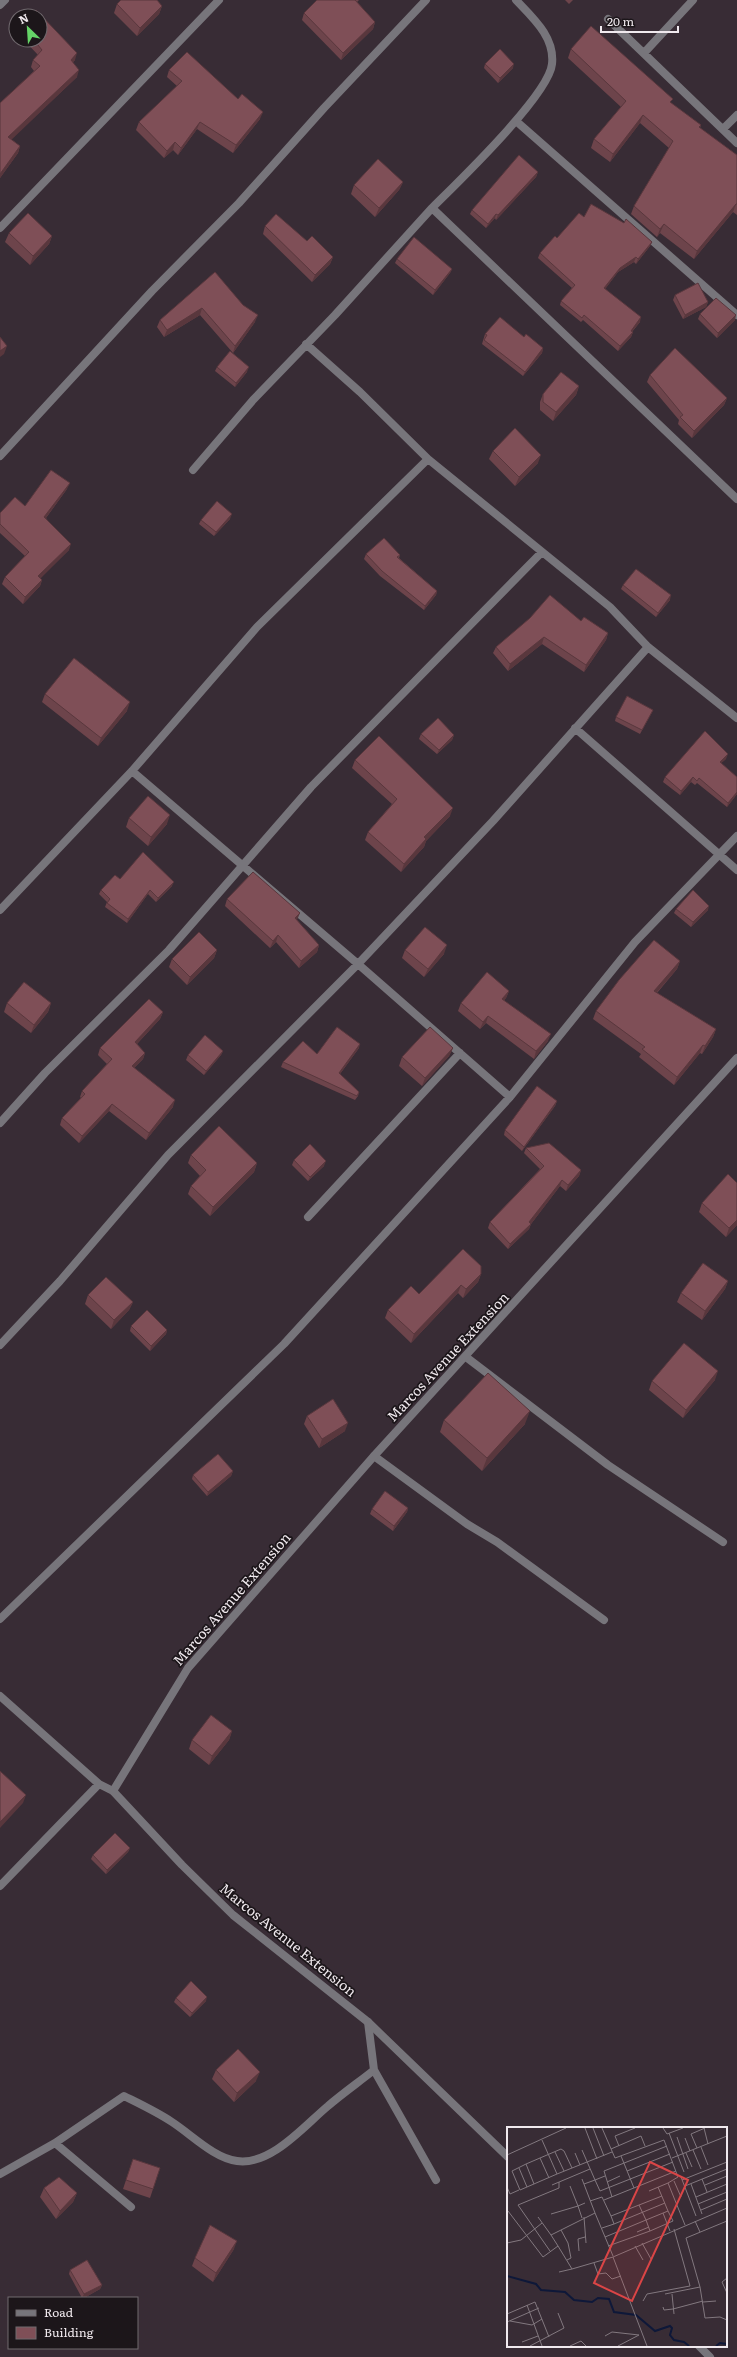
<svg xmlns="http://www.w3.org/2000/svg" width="737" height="2357" viewBox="0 0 737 2357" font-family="Literata,serif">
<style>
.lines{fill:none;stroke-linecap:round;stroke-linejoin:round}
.minor{stroke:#77757b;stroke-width:8}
.tertiary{stroke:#77757b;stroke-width:8}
.wall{fill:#6d444b}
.shaded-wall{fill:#59373d}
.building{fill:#7f4f57;stroke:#59373d}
.labels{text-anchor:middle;stroke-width:3.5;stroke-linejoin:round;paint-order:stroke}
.street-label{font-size:14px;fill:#f0e9ee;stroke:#1c161a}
.inset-river{fill:none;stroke:#0e1839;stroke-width:2}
.inset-road{fill:none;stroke:#82787f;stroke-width:1}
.view{fill:#da4546;fill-opacity:0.15;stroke:#da4546;stroke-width:2}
.inset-edge{fill:none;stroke:#f0e9ee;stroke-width:2}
</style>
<rect width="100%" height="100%" fill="#382c35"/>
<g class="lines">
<path class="minor" d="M516 0C533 18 555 37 552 64 549 95 457 183 432 208L737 499
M0 5 5 0
M608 19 737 143
M644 53 693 0
M516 121 737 315
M723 129 737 115
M0 228 219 0
M306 344 360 392 428 459 610 607 648 647 493 821 358 964 510 1097 635 942 737 836
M0 456 152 291 239 203 324 108 426 0
M193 470 253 400 335 315 432 208
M648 647 737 718
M575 728 737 870
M0 910 132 771 257 627 428 459
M0 1123 45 1073 169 950 311 787 541 553
M308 1217 460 1053
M0 1345 60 1281 168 1155 358 964 132 771
M466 1357 608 1465 723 1542
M374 1456 467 1524 497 1542 604 1620
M0 1619 284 1344 510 1097
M0 1696 99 1784
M0 1886 99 1784 113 1791
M374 2070 436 2180
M55 2143 131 2207
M0 2174 55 2143 124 2096C140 2104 157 2112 172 2122 192 2135 214 2158 237 2161 271 2166 305 2125 328 2106 343 2093 359 2082 374 2070L368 2022"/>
<path class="tertiary" d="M508 2157 368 2022 233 1915 182 1865 113 1791 188 1668 374 1456 737 1058
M699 2346 710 2357"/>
</g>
<path class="wall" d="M317 0H359L357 2 375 22 373 29 341 60 302 20 304 13Z
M565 0H573L569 4Z
M117 4 162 6 159 14 137 36 114 13Z
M24 40H40L75 60 72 63 77 77 11 139 20 146 18 153 0 178V103L34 71 31 67 33 60 38 55Z
M571 49 671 103 701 125 700 128 737 155V215L733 212 694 259 660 233 657 237 631 214 634 206 669 148 640 123 610 162 591 148 594 139 621 107 568 58Z
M485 64 513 68 498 83 484 68Z
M169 70 260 119 233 153 197 129 178 155 173 150 164 158 136 130 139 122 177 86 167 77Z
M538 172 536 177 496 220 495 218 486 228 470 214 472 210Z
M403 182 399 190 375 217 351 194 354 185Z
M584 217 652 242 650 246 636 264 634 262 618 272 605 289 640 322 632 332H633L631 337 618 351 583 320 581 322 560 305 561 301 572 288 538 258 540 253 557 238Z
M265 226 307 241 333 257 330 264 312 282 263 234Z
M9 233 52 236 49 244 30 265 5 242Z
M397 259 452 269 450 273 433 295 395 263Z
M215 272 255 322 233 353 200 315 164 337 157 327 160 320Z
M675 295 708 302 706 307 683 319 673 300Z
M700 314 735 320 717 338 698 319Z
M485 334 524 337 543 348 542 353 523 376 482 344Z
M217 367 247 372 235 387 215 371Z
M650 375 727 398 724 405 692 438 678 424 679 420 647 382Z
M579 386 576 395 553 421 540 410V402L543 394Z
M493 451 538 463 515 486 489 459Z
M67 489 46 518 69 550 40 578 42 580 40 586 23 604 2 584 5 577 25 556 0 533V513L25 506Z
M230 519 214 536 199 524 201 520Z
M366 554 400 555 399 558 437 591 436 595 424 610 380 576 364 559Z
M623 585 670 600 656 617 621 589Z
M581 621 608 633 606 640 584 672 542 644 508 671 493 653 496 647Z
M45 694 127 711 98 746 42 702Z
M653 710 651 714 640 734 615 721 616 717Z
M421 734 454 735 452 740 437 754 419 739Z
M726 759 721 763 737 794 727 807 697 783 695 785 691 782 680 795 663 782 665 777Z
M355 760 450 816 426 841 424 847 401 872 365 840 368 832 392 804 352 768Z
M129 818 167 824 148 846 126 827Z
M120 879 172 886 156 902 148 894 127 923 105 907 107 902 99 894 101 890Z
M227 899 297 920 319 945 317 952 299 968 276 942 270 948 225 906Z
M676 909 708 910 691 927 674 913Z
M217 950 214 958 187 985 169 967 172 959Z
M405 950 444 954 424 977 402 958Z
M680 961 677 969 657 993 716 1029 713 1037 702 1054 700 1053 674 1085 639 1057 641 1054 593 1019 596 1011Z
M509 991 506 998 504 1000 548 1041 534 1059 486 1023 480 1029 458 1011 461 1003Z
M7 1003H51L48 1012 31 1033 4 1012Z
M163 1012 160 1019 137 1044 145 1053 143 1059 134 1068 173 1107 146 1140 109 1111 79 1143 60 1125 62 1118 81 1098 80 1097 82 1091 107 1064 98 1055 100 1048Z
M359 1048 340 1074 359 1092 358 1096 355 1100 281 1067 283 1062 317 1054Z
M453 1048 449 1056 422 1086 399 1066 402 1057Z
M223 1051 221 1055 204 1075 186 1060 188 1055Z
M557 1101 555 1106 522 1151 504 1135 505 1130Z
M526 1148 581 1170 579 1176 566 1191 560 1186 531 1224 529 1229 508 1249 488 1228 490 1222 540 1169 524 1153Z
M191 1155 257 1163 254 1172 210 1216 188 1194 191 1186 200 1176 188 1163Z
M294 1160 324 1166 308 1181 292 1165Z
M702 1203 737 1225 726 1237 699 1212Z
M481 1274 478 1282 463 1298 458 1293 411 1343 385 1318 388 1310 419 1294Z
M728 1281 725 1289 702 1320 677 1302 681 1293Z
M88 1295 133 1302 129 1310 111 1329 85 1304Z
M131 1326 167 1330 166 1334 150 1351 130 1331Z
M715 1380 683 1418 649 1390 652 1381Z
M307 1416 345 1431 319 1448 304 1424Z
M444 1420 525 1424 482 1471 440 1432Z
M233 1471 231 1476 207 1496 192 1479 193 1475Z
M408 1508 407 1512 393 1531 370 1514 372 1509Z
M232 1731 229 1740 209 1765 189 1749 192 1740Z
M130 1848 128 1852 106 1874 91 1859 93 1855Z
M176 1998 206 2001 190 2017 174 2002Z
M216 2070 256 2081 234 2102 212 2079Z
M133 2159 160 2168 150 2198 123 2189Z
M44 2188 77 2193 73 2202 56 2219 40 2197Z
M234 2249 213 2282 192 2266 195 2258Z
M70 2270 102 2285 100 2289 84 2298H82L69 2274Z"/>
<path class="shaded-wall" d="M162 6 159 14 137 36 140 28Z
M375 22 373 29 341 60 343 53Z
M77 53 75 60 68 68 71 60Z
M514 64 513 68 498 83 500 78Z
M79 70 77 77 6 145 8 137Z
M263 112 260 119 233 153 236 145Z
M643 115 640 123 610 162 613 154Z
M200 122 197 129 178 155 181 148Z
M175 142 173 150 164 158 167 151Z
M20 146 18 153 0 178V174Z
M538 172 536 177 496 220 498 215Z
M403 182 399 190 375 217 379 208Z
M736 204 733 212 694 259 697 251Z
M496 214 495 218 486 228 488 224Z
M664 224 660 233 657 237 660 229Z
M52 236 49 244 30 265 33 256Z
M652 242 650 246 636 264 638 259Z
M333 257 330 264 312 282 315 275Z
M636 257 634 262 618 272 603 292 604 288 620 268Z
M452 269 450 273 433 295 435 290Z
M708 302 706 307 683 319 685 315Z
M202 308 200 315 164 337 167 330Z
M258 315 255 322 233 353 235 346Z
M736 315 735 320 717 338 718 333Z
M641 317 640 322 629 335 631 331Z
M633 332 631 337 618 351 620 346Z
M7 346 4 354 0 357V351Z
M543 348 542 353 523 376 525 372Z
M249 367 247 372 235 387 236 383Z
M579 386 576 395 553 421 556 412Z
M727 398 724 405 692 438 694 431Z
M541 455 538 463 515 486 519 477Z
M70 483 67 489 42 523 44 517Z
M232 514 230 519 214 536 216 532Z
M71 544 69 550 36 583 38 576Z
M42 580 40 586 23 604 25 597Z
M437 591 436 595 424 610 425 606Z
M671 595 670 600 656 617 658 613Z
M608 633 606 640 584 672 586 665Z
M544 637 542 644 508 671 510 664Z
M130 702 127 711 98 746 101 738Z
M454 735 452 740 437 754 439 750Z
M728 754 726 759 718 766 720 762Z
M693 777 691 782 680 795 681 791Z
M737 792V794L727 807 728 803Z
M453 808 450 816 426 841 424 847 401 872 404 864 424 837Z
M170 815 167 824 148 846 151 837Z
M174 882 172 886 156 902 158 898Z
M150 890 148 894 127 923 128 919Z
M709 906 708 910 691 927 693 922Z
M300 913 297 920 295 918Z
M278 935 276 942 270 948 273 941Z
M319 945 317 952 299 968 301 961Z
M447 945 444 954 424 977 428 969Z
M217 950 214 958 187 985 190 977Z
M680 961 677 969 651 999 654 991Z
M509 991 506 998 500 1006 502 999Z
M51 1003 48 1012 31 1033 34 1025Z
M163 1012 160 1019 132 1049 135 1042Z
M488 1016 486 1023 480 1029 483 1022Z
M716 1029 713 1037 702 1054 705 1046Z
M551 1034 548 1041 534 1059 536 1051Z
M360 1044 359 1048 337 1078 339 1073Z
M703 1045 700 1053 674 1085 677 1077Z
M453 1048 449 1056 422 1086 425 1078Z
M223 1051 221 1055 204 1075 206 1071Z
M145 1053 143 1059 129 1073 132 1066Z
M175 1100 173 1107 146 1140 149 1133Z
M557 1101 555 1106 522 1151 524 1147Z
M112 1104 109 1111 79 1143 82 1136Z
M326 1161 324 1166 308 1181 310 1177Z
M257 1163 254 1172 210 1216 213 1207Z
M581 1170 579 1176 566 1191 568 1185Z
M562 1180 560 1186 531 1224 529 1229 508 1249 510 1244 529 1222Z
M737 1220V1225L726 1237 729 1228Z
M481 1274 478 1282 463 1298 466 1289Z
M728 1281 725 1289 702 1320 705 1311Z
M461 1285 458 1293 411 1343 414 1334Z
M133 1302 129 1310 111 1329 114 1320Z
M167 1330 166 1334 150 1351 151 1346Z
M718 1371 715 1380 683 1418 686 1410Z
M530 1411 525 1424 482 1471 487 1458Z
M348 1423 345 1431 319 1448 322 1439Z
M233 1471 231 1476 207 1496 208 1492Z
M408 1508 407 1512 393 1531 394 1526Z
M232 1731 229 1740 209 1765 212 1756Z
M26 1795 23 1803 0 1828V1822Z
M130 1848 128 1852 106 1874 107 1870Z
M207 1997 206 2001 190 2017 192 2013Z
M260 2072 256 2081 234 2102 237 2093Z
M77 2193 73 2202 56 2219 60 2211Z
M237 2241 234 2249 213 2282 216 2273Z
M102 2285 100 2289 84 2298H82L84 2294Z"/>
<path class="building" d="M121 0H157L162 6 140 28 117 4Z
M317 0H355L375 22 343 53 304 13Z
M36 10 77 53 71 60 79 70 8 137 20 146 0 174V103L40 66 33 60 42 50 34 40H40V16H29Z
M591 26 673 99 670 102 701 125 699 127 737 155V204H736L697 251 664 224 660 229 634 206 673 141 643 115 613 154 594 139 626 101 571 49Z
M500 49 514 64 500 78 485 64Z
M187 52 238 99 242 94 263 112 236 145 200 122 181 148 175 142 167 151 139 122 182 81 169 70Z
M519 155 538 172 498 215 496 214 488 224 472 210Z
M378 159 403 182 379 208 354 185Z
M591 204 624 223 626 219 652 242 638 259 636 257 620 268 604 288 641 317 631 331 633 332 620 346 584 315 582 318 561 301 575 285 540 253 555 236 557 238 579 213 584 217Z
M28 213 52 236 33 256 9 233Z
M276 214 307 241 312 236 333 257 315 275 265 226Z
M414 237 452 269 435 290 397 259Z
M215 272 243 305 258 315 235 346 202 308 167 330 160 320Z
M698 283 708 302 685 315 675 295Z
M716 298 736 315 718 333 700 314Z
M500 317 524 337 526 334 543 348 525 372 484 340 487 335 485 334Z
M0 337 7 346 0 351Z
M675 348 727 398 694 431 680 417 683 415 650 375Z
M230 351 249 367 236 383 217 367Z
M561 372 579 386 556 412 543 402V394Z
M515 428 541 455 519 477 493 451Z
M51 470 70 483 44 517 71 544 38 576 42 580 25 597 5 577 29 552 0 524V513L15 497 25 506Z
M217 501 232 514 216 532 201 520Z
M384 538 400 555 397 557 437 591 425 606 382 571 366 554Z
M636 569 671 595 658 613 623 585Z
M550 595 581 621 584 617 608 633 586 665 544 637 510 664 496 647 530 618Z
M74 658 130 702 101 738 45 694Z
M627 696 653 710 642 730 616 717Z
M438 718 454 735 439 750 421 734Z
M705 731 728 754 720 762 737 777V792L728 803 699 778 697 781 693 777 681 791 665 777Z
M379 736 453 808 424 837 426 839 404 864 368 832 397 799 355 760Z
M148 796 170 815 151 837 129 818Z
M143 852 174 882 158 898 150 890 128 919 107 903 110 899 101 890 115 875 120 879Z
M253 872 300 913 295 918 319 945 301 961 278 935 273 941 227 899Z
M693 890 709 906 693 922 676 909Z
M425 927 447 945 428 969 405 950Z
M199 932 217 950 190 977 172 959Z
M654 940 680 961 654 991 716 1029 705 1046 703 1045 677 1077 642 1049 645 1047 596 1011 619 980Z
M487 972 509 991 502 999 551 1034 536 1051 488 1016 483 1022 461 1003Z
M24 982 51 1003 34 1025 7 1003Z
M149 999 163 1012 135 1042 145 1053 132 1066 175 1100 149 1133 112 1104 82 1136 62 1118 85 1094 82 1091 112 1059 100 1048Z
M337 1027 360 1044 339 1073 359 1092 357 1096 283 1062 303 1041 317 1054Z
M430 1027 453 1048 425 1078 402 1057Z
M205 1035 223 1051 206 1071 188 1055Z
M537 1086 557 1101 524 1147 505 1130Z
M219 1126 257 1163 213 1207 191 1186 206 1170 191 1155Z
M549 1143 581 1170 568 1185 562 1180 529 1222 531 1224 510 1244 490 1222 544 1166 526 1148Z
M310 1144 326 1161 310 1177 294 1160Z
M728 1174 737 1183V1220L729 1228 702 1203Z
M463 1249 481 1266V1274L466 1289 461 1285 414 1334 388 1310 411 1286 419 1294Z
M703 1263 728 1281 705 1311 681 1293Z
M106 1277 133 1302 114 1320 88 1295Z
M147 1310 167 1330 151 1346 131 1326Z
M684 1343 718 1371 686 1410 652 1381Z
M488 1373 530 1411 487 1458 444 1420Z
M333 1399 348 1423 322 1439 307 1416Z
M218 1454 233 1471 208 1492 193 1475Z
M385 1491 408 1508 394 1526 372 1509Z
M211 1715 232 1731 212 1756 192 1740Z
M0 1771 26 1795 0 1822Z
M115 1833 130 1848 107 1870 93 1855Z
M191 1981 207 1997 192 2013 176 1998Z
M238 2049 260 2072 237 2093 216 2070Z
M133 2159 160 2168 153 2189 126 2180Z
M59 2177 77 2193 60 2211 44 2188Z
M210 2225 237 2241 216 2273 195 2258Z
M87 2260 102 2285 84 2294 70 2270Z"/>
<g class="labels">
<g class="street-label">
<text transform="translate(448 1357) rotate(-47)" y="5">Marcos Avenue Extension</text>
<text transform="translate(232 1599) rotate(-49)" y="5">Marcos Avenue Extension</text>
<text transform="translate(288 1940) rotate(39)" y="5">Marcos Avenue Extension</text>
</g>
</g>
<g transform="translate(507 2127)">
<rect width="220" height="220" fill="#382c35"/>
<path class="inset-river" d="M0 149 29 157 34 163 58 165 67 173 85 175 91 171 102 172 107 185 129 188 148 204 163 199 165 201 163 208 167 213 177 215 182 219M209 219 213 216 220 217"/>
<path class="inset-road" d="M78 1 90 32M86 1 97 29M95 1 108 31 157 13 171 50 161 56 178 98M156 1 160 7 176 1M197 1 201 17M162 6 177 45M170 10 181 42M178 11 183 24M112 19 108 9 128 1M194 20 201 38M190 21 184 7 198 1M104 22 134 9 138 19M75 23 88 53 98 49M186 23 194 42M48 25 57 44M68 26 73 38M179 26 185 40M0 28 59 1M114 29 127 61M33 31 42 51M165 31 220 9M19 37 5 44 13 63 50 47 35 13M12 41 20 60M120 44 163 27M50 47 105 25M174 50 189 89M195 52 200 65M175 53 220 35M167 54 174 70M100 55 113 49M27 57 19 37 54 22 57 24 65 41M77 57 88 53 93 64 166 35M184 57 195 87M45 58 83 42M198 58 220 49M63 59 71 79 78 76M178 59 220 42M0 60 3 67 12 63M151 60 161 84 139 93 143 104 166 94 161 84M142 64 161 56M105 70 97 44 160 19M189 70 220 57M97 73 169 44M83 74 95 70 104 89M191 77 220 65M194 83 220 72M1 84 36 130 51 119 65 142 106 130M88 86 106 129M156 86 163 104M44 87 71 79 75 91M31 90 44 108 88 86 75 52M77 90 79 116M188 94 193 105M107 97 158 76M95 101 107 97 104 89 155 69M54 103 61 116 64 131 60 133M130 105 142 100M44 108 51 119M98 110 139 93 132 78M0 116 14 113 35 96M135 116 144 132M101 119 143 104M128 119 136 133M43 124 11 78 52 61V55M72 124 71 112 78 110M87 136 91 147 99 146 105 152 114 149M52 145 65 142M220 151 215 155 220 166M193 160 198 191 213 190 220 193M158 167 193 160 179 111 220 94M165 167 167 187M136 174 140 167 183 159 167 102M196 175 209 174M20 178 35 219M156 180 157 183 166 182M166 182 196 174M0 187 28 175 42 210M3 194 25 198 35 192M0 195 32 181M98 209 105 205 132 208M15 215 31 209M23 219 57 201 51 186M63 219 74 214 79 219M111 219 132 208M140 219 106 130 220 81"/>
<path class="view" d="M143 35 181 53 125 174 87 156Z"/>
<rect width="220" height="220" class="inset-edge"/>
</g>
<rect x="8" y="2297" width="130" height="52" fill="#1c161a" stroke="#716a6f"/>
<rect x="16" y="2310" width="20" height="6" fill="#77757b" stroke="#716a6f"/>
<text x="44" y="2317" font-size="12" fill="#f0e9ee">Road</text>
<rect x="16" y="2327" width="20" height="12" fill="#7f4f57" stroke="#716a6f"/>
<text x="44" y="2337" font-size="12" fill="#f0e9ee">Building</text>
<g transform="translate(28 28) rotate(335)"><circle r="19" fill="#1c161a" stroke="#716a6f"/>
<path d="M0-3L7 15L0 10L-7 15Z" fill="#65d467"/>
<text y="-6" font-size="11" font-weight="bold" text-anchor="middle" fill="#f0e9ee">N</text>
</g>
<path d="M601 26v6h77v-6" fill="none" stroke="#f0e9ee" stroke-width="2"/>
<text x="607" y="26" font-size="12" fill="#f0e9ee" stroke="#1c161a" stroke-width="3" paint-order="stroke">20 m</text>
</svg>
